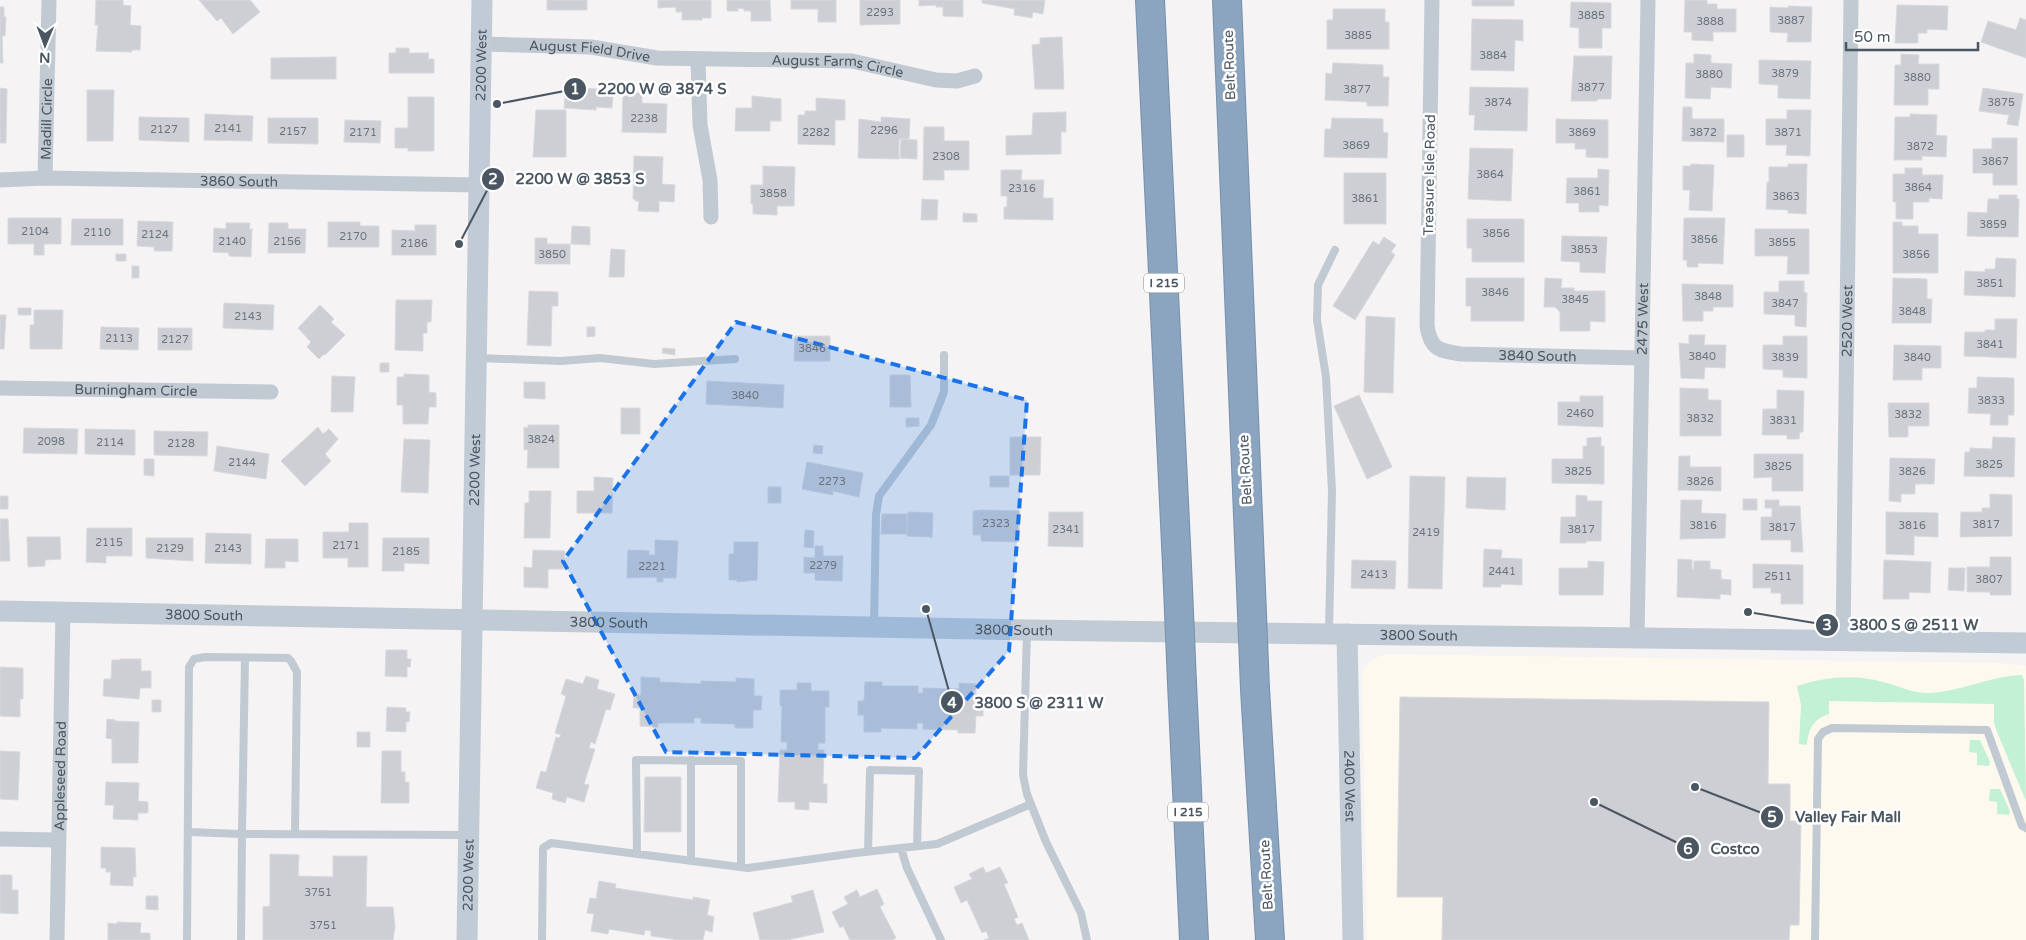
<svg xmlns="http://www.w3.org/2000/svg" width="2026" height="940" viewBox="0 0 2026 940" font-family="'Varela Round',sans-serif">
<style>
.commercial{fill:#fdf9ef}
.green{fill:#c3f1d5}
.building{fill:#cdcfd5;stroke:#d7d9de}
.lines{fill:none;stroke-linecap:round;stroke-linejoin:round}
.highway-casing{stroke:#7690ad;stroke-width:30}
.lane{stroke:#c1cad2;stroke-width:8}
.street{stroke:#c1cad2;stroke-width:15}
.secondary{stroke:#c1cbd6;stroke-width:21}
.highway{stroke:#8ba5c1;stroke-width:28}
.highway-bridge-casing{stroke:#7690ad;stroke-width:30;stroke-linecap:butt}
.highway-bridge{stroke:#8ba5c1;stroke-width:28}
.marked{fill:#1a73e8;fill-opacity:0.2;stroke:#1a73e8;stroke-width:4;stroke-dasharray:10 6;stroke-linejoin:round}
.labels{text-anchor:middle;stroke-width:5;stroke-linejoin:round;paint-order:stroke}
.number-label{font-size:11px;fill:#6b747e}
.shield{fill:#fff;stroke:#808990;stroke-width:1}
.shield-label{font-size:12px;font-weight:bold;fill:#4a5661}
.street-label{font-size:14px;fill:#4a5661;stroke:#fff}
.leader{fill:none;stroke:#4a5661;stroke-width:2}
.callout-dot{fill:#4a5661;stroke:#fff;stroke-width:2}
.mark-label{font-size:15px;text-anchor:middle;font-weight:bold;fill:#fff}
.callout-label{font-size:15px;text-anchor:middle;font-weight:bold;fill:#4a5661;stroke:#fff;stroke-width:5;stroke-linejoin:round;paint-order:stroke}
</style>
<rect width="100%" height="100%" fill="#f5f3f3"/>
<path class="commercial" d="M1388 654 2001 663 2026 666V940H1367L1362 677 1363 671 1370 662 1381 655Z"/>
<path class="green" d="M2022 675 2024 680 2026 801 1997 732 1994 723V704L1829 701V714C1813 719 1808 730 1807 745L1799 744 1801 705 1797 686C1826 677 1853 674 1883 682 1899 686 1911 693 1928 693 1960 692 1990 676 2022 675Z
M1970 740H1980L1990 762 1989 766 1977 765V753L1969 752Z
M1990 789H2000L2010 811 2009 815 1997 814V802L1989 801Z"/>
<path class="building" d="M96 0H123V5L131 6 130 25 141 26 140 50H132V52L96 51 98 25H95Z
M199 0H250L260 12 233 34 221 18 217 21Z
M547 0H587V10H547Z
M658 0H711V18H702V20H682V12H676V7L658 8Z
M727 0H770L771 21H751V11H744V9L738 8V11H727Z
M791 0H836V22H818V9H791Z
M860 0H900V24L860 25Z
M919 0H963V17L943 16V7H936V5L919 6Z
M982 0H1045L1043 14 1033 12 1032 18 1014 15 1015 9 982 3Z
M1472 0H1514V6H1472Z
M1685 0H1707V4H1717V9H1736V32H1713V41L1692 40V32H1684Z
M1571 2 1611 3V28H1602V48H1579V28L1570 27Z
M1897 5 1948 6 1947 30 1927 29V33H1918V43H1895Z
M1788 6 1812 7 1811 42H1787L1788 33 1770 32V7L1788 8Z
M0 7H4V17H6L5 36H2L3 63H0Z
M1333 9H1385V22H1389V49H1327V20H1333Z
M2020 18 2026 20V58L1981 42 1988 21 2016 30Z
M1472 19 1523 20V41L1515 40 1514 71 1471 70Z
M1062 37 1064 89H1035L1032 45 1040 44V38Z
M396 48H409V53H429L428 59H434V73H389V53H396Z
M1694 54 1711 55V63L1732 64 1731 88 1711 87 1710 99 1685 98 1686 63H1694Z
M1901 54 1919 55 1918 64H1939V89H1928V105H1894L1895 65H1901Z
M1574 56H1612L1611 99H1597V101H1571Z
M336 57V79H271V58Z
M1759 60 1811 61 1810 99 1778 98V85L1759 84Z
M1333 63 1383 65V77H1389L1388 106H1367V102L1325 100 1326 73 1332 74Z
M566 87 597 89V92L613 93 612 108 596 107V110L564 108Z
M1470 87 1528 88 1527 131 1474 130 1475 115H1469Z
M0 88 7 89 6 143H0Z
M1983 88 2023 94 2018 126 2007 124 2009 115 1979 111Z
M87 90H114L113 141H87Z
M623 92 642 93V103L667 104 666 133 622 132Z
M752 96 781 99V121H770V131H735L736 108H752Z
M408 97H434V151H408V148H395V128H408Z
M816 98 845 100V120H835V145L798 144V115H805V111H816Z
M1683 107H1692V119H1724V142L1682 141Z
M536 110H566V157H533Z
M1787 110H1811L1810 156 1786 155 1787 145H1766V119H1787Z
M1066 112V132H1061V154L1006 155V136L1032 135 1033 113Z
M205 114 253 116 252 141 204 140Z
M1910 114 1937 115 1936 135 1947 136 1946 157 1922 156V160H1894L1895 117H1910Z
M139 117 189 118V142L139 140Z
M881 117 910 119 909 139H899V159L858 158 859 119 881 122Z
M268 118H318V144L268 143Z
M1332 118 1383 119V132L1388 133 1387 158 1324 157 1325 129H1331Z
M1556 119 1608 120V158L1586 157V149H1575V143H1556Z
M345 120 381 121 380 143 344 142Z
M924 127H944V141H969V170H944V180H923Z
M1727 135H1744V157H1727Z
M1992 138H2017V185H1993V173H1973V149H1992Z
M901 139 917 140V159L900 158Z
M1470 148 1513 149 1511 201 1468 199Z
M634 156 663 157 662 184 675 185 674 202 659 201V212L638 211 639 201H635V199H633Z
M1691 164 1714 165 1712 211 1689 210 1690 190H1683V166H1691Z
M1788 164H1807L1806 214 1788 213V210L1766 209 1767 182H1769V167H1788Z
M763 166 795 167 794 206H777V215L753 214V204H751V185H763Z
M1905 168H1922V175H1943L1942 199 1929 198V202H1913V219H1896V202H1893V174H1905Z
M1598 169 1609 170 1608 206 1599 205V212H1579V203H1566L1567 178H1598Z
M1001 170H1022L1021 180H1044L1043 198H1053V220L1004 219V207H1007V196H1001Z
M1344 173H1386V224H1344Z
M1999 195H2017V199H2019L2018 237 1967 236 1968 212 1987 213 1988 199H1999Z
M922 199 938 200 937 220H921Z
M963 213 977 214V222H963Z
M8 218H61V244H44V255H34V244H8Z
M1684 218H1725L1723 264 1698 263V267H1687V260H1683Z
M72 219H123V245H71Z
M1467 219H1524V262H1472V248H1467Z
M138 221 173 222 172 251H154V247L137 246Z
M328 222H360V226H379V247H328Z
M1893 222H1902V226H1918V234H1938V273H1893Z
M226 223H250L249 229H252L251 257 229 256V253L213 252 214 228 226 229Z
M269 223H288V229H306L305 253H268Z
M415 225H436V255H392V230L415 231Z
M572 226 590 227V245L571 244Z
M1755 229H1809V274H1787L1788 256H1755Z
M1562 236 1607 237 1605 273 1580 272V262L1561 261Z
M1384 237 1396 245 1391 252 1395 255 1355 320 1333 306 1373 241 1379 245Z
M535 238H547V244H570V264H535Z
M611 249 625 250 624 277H609Z
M116 254H126V261H116Z
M1996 258 2016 259 2015 297 1964 295 1965 271 1985 272V269H1995Z
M132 266H139V278H132Z
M1466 278H1524V321H1471V306H1466Z
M1545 278 1562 279 1561 288H1574V291H1605V322L1590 321V331H1560V312L1555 307H1544Z
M1893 278 1927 279V299H1932L1931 323H1892Z
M1779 281H1804V292L1807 293 1806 327 1795 326V315L1764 314V292H1779Z
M1682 284 1733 285V307H1713V311H1703V321H1683Z
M529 291 558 292V306H552L551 346 527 345Z
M396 300H432L431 322H427V333H423V351L395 350Z
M224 303 274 305 273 330 223 328Z
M320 305 334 319 331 322 345 335 325 355 324 354 319 359 307 347 311 342 298 328Z
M18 308H31V315H18Z
M34 310H63L62 349H30V325H34Z
M0 315H6L4 349H0Z
M1366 316 1395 318 1393 393 1364 392Z
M1995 319H2017L2016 358 1964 356 1965 332H1985V330H1995Z
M101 327 139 328 138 350 100 349Z
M587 327H595V336L587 337Z
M158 328H192V350H158Z
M1689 335H1705L1704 345H1726L1725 368 1705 367 1704 379 1681 378 1679 343 1689 344Z
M795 336H830V361H794Z
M1783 336H1807V378L1783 377V370L1763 369V345H1783Z
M1894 345 1941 346V368H1922V380H1893Z
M663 348 675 349V355L662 353Z
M380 363H389V372H380Z
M404 374 429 375V392L436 393V407H429L428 424H403V405H397V377H404Z
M890 375H910L911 407H890Z
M332 376 355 377 353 412H331Z
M1977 377 2014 378V415H2008V425H1990L1991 414 1968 413 1969 388H1977Z
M707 381 784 385 783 408 706 404Z
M524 382H545V399L524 398Z
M1680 388 1708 389V400H1721V436H1680Z
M1777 390 1804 391 1803 432H1800L1799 439H1787V435H1762L1763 409H1777Z
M1359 395 1392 467 1367 479 1334 406Z
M1580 396H1603V427L1558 425V402H1580Z
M1888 403H1929V426H1908V437H1889Z
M621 408H640V434H621Z
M906 418H919V426L906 427Z
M528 425H559V468H527L528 450H524V427L528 428Z
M318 427 323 434 329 429 338 439 325 454 331 461 305 486 281 461Z
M24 428 78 429 77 454 23 453Z
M85 429 135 430V455L85 454Z
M154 431 208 432 207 456 154 455Z
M1010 437H1041L1040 475H1010Z
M1601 437V446H1604V484L1552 483V459H1583V446H1587V438Z
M1993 437 2015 438 2014 477 1964 476 1965 452H1970V448L1992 449Z
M404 439 430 440 428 493 401 492Z
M814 445 823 446 822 454 813 453Z
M217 446 269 454 266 479 214 471Z
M1754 454H1803V491H1772V477L1754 478Z
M1679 456H1690V467H1721V491L1678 490Z
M1890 458 1935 459 1934 484H1915V494H1901V502L1889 501Z
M144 459H154V476L144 475Z
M807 462 863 473 859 497 833 491V495L802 489Z
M990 476H1009V487H990Z
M1410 476 1445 477 1442 589 1408 588Z
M594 477 613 478 612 513H577V491H594Z
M1467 477 1506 478 1505 510 1466 508Z
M768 487H781V503H768Z
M529 491H551L550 538H524L525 503H529Z
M1990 494 2012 495V536L1960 537 1961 512H1982V508H1990Z
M1576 495 1587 496V501H1602L1601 541H1586V543H1560L1561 517H1576Z
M0 496H8V509H0Z
M1743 499H1757V510H1743Z
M1681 500H1702L1701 513 1726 514 1725 538 1680 539Z
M1765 500H1779V506H1800L1803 552H1791V540H1761V517H1772V508H1765Z
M982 510 1020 511 1019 542 981 541V535H973V511Z
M908 512 933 513 932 537 907 536Z
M1049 512H1083V547L1048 546Z
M1886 512 1938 513V537L1914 536V555L1886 554Z
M882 514H907V534H881Z
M0 519H8L10 561H0Z
M349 523H368V567H348V558H323V532H349Z
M87 528H132V556H106V563L86 562Z
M805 530 814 531 813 548 804 547Z
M206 533 251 534V564L205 563Z
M27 537H60L61 559 45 560V566L28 567Z
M146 538H193V561L146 558Z
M383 538H429V564L404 563V571H382Z
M266 539H298V562L285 561V568H265Z
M655 540 678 541 676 578H663V582H657V577L627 578 628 550 649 551V555H655Z
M734 542H758L757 580 737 582V580H729V554H734Z
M815 546H823V556H843L842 581 815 580V573H804V557L815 558Z
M1484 549 1502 550 1501 558 1522 559V585L1501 584V587H1483Z
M533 550 565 551 564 569H548V588L524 587V567L532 568Z
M1990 557H2011V595H1990V592H1967V567H1990Z
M1678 559 1692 560V569H1694V561H1710V569L1721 570V579L1731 580V595L1720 594V599L1677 597Z
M1352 560 1396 561 1395 589 1351 588Z
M1884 560 1931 562 1930 593 1909 592V599H1883Z
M1588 561 1604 562 1603 595H1559V568H1588Z
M1753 564 1803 565V604H1781V593H1771V588H1753Z
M1949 568H1965L1964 591 1948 590Z
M386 650H407V659H411L410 667H407V677L385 676Z
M120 659H141V671H151V688H140L139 699 103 696 104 679H111L112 660H120Z
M0 667 23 668V699H20V717L0 716Z
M586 676 599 680 597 689 615 694 610 710 606 709 595 744 591 742 589 748 595 749 584 784 589 785 584 802 567 797 565 803 552 799 553 793 536 788 541 771 546 772 556 737 559 738 561 735 555 733 566 696 561 694 566 679 583 684Z
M641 677 660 678V682L701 684V681L736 682V678L754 679V696H762L761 710H753V728H735V724L701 723V718H694V723H658V727L640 726V708H633L634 695H641Z
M865 682H882V686H918V693H923V688L959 689V683L976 684V702H983V716H976L975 733H958V730L923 729V723H917V729L881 728V732H864V715H858V701H864Z
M797 683H811V691H829V707H825V743H818V750H824L823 784H827V803L809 802V810L795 809V802H778L780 750H787V742H781L782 706H780V690H797Z
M1400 697 1769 702 1768 784H1790V821H1801L1799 925H1790L1789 940H1442L1443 897H1397Z
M152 700H161V712H152Z
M387 707 406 708V712H410L409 722H406V732L386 731Z
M107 719 115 720V721L139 722 138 763H112V739L106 738Z
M357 732H370V747H357Z
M0 751 20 752 18 800 0 799Z
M382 751H401V772H405V782H409V803H381Z
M645 777H681V832H644Z
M106 782 139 783 138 801 148 802V813H138V820L113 819 114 805H105Z
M101 847 135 848 136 877H133V886L110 885 111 872H106V868H101Z
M270 854 299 855 298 876 333 877V856H367L366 907H393L395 927 393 940H263V907L270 906Z
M983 867 986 873 1000 867 1008 883 1004 884 1018 917 1014 919 1017 925 1022 923 1029 940H984L989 938 986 931 982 933 967 900 961 903 954 887 972 879 969 874Z
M0 875H12V890H18V914L0 913Z
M599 881 616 884 615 888 693 900V897L710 900 707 915 714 917 712 932 705 930 703 940H679L651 936V931L645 930 644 935 609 929 608 934 591 931 594 914 587 913 590 898 596 899Z
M877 889 884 904 880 907 896 938 892 940H850L843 926 840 928 832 912 848 904 844 897 857 890 860 897Z
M813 890 824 932 787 940H760L753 913 793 902 791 896Z
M146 896H158V910L146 909Z
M117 922 141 923 140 933H150V940H108V923L117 924Z"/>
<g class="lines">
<g class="highway-casing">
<path id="highway" d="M1150 0 1177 565
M1227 0 1250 564
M1182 683 1194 940
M1255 689 1270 940"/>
</g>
<path class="lane" d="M477 358 561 361 600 358 654 364 735 359
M874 625 876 515 879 496 931 425 944 392V355
M1027 632 1023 775 1027 794 1046 842 1081 913 1087 940
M1329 632 1332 491 1326 377 1317 320 1318 285 1335 250
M188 832 242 834 245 658
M901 848 907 868 941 940
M868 851 870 770 919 771 917 846
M637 854 636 760 741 761V867
M691 861V760
M187 940 189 667 194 659 205 657 288 658 291 661 297 672 295 834
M241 940 242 834 467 835
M542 940 543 848 551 843 748 868 856 853 937 844 1031 804
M1815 940 1818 739 1823 732 1832 728 1987 730 2022 826 2026 828"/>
<g class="street">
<path id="s1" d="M1432 0 1427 325C1430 349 1439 351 1461 354L1642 358"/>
<path id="s2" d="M481 44 591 47 657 58 852 61 936 80 957 81 975 76"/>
<path d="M698 59 700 125 710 180 711 217"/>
<path id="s3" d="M45 178 49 0"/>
<path id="s4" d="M0 180 45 178 479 185"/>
<path id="s5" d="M0 388 271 392"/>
<path id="s6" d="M1637 639 1648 0"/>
<path id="s7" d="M1843 642 1851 0"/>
<path d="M0 839 58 840"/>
<path id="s8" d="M57 940 63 612"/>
</g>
<g class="secondary">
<path id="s9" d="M0 611 1027 630 2026 643"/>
<path id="s10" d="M1347 634 1353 940"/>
<path id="s11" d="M467 940 482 0"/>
</g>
<use href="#highway" class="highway"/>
<g class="highway-bridge-casing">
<path id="highway-bridge" d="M1250 564 1255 689
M1177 565 1182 683"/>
</g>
<use href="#highway-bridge" class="highway-bridge"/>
</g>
<path class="marked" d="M736 322 1027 400 1009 651 915 758 666 752 563 561Z"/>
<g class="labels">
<g class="number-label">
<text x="880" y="16">2293</text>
<text x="1591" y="19">3885</text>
<text x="1791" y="24">3887</text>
<text x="1710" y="25">3888</text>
<text x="1358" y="39">3885</text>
<text x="1493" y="59">3884</text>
<text x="1785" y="77">3879</text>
<text x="1709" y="78">3880</text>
<text x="1917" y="81">3880</text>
<text x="1591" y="91">3877</text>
<text x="1357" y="93">3877</text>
<text x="1498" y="106">3874</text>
<text x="2001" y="106">3875</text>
<text x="644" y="122">2238</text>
<text x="228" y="132">2141</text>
<text x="164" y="133">2127</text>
<text x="884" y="134">2296</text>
<text x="293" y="135">2157</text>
<text x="363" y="136">2171</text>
<text x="816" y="136">2282</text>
<text x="1582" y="136">3869</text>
<text x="1703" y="136">3872</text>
<text x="1788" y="136">3871</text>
<text x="1356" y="149">3869</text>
<text x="1920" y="150">3872</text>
<text x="946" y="160">2308</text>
<text x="1995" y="165">3867</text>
<text x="1490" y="178">3864</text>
<text x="1918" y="191">3864</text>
<text x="1022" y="192">2316</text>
<text x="1587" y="195">3861</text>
<text x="773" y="197">3858</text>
<text x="1786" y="200">3863</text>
<text x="1365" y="202">3861</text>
<text x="1993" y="228">3859</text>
<text x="35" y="235">2104</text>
<text x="97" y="236">2110</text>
<text x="1496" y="237">3856</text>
<text x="155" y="238">2124</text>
<text x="353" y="240">2170</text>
<text x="1704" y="243">3856</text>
<text x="232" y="245">2140</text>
<text x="287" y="245">2156</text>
<text x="1782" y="246">3855</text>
<text x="414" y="247">2186</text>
<text x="1584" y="253">3853</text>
<text x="552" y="258">3850</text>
<text x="1916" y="258">3856</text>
<text x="1990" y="287">3851</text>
<text x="1495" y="296">3846</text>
<text x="1708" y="300">3848</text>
<text x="1575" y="303">3845</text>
<text x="1785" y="307">3847</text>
<text x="1912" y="315">3848</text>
<text x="248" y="320">2143</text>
<text x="119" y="342">2113</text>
<text x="175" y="343">2127</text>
<text x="1990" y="348">3841</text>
<text x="812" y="352">3846</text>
<text x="1702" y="360">3840</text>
<text x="1785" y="361">3839</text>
<text x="1917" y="361">3840</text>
<text x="745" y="399">3840</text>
<text x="1991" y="404">3833</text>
<text x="1580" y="417">2460</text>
<text x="1908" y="418">3832</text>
<text x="1700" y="422">3832</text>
<text x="1783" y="424">3831</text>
<text x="541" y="443">3824</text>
<text x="51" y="445">2098</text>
<text x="110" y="446">2114</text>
<text x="181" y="447">2128</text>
<text x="242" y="466">2144</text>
<text x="1989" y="468">3825</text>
<text x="1778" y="470">3825</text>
<text x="1578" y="475">3825</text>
<text x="1912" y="475">3826</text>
<text x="832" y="485">2273</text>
<text x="1700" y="485">3826</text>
<text x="996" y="527">2323</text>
<text x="1986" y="528">3817</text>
<text x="1703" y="529">3816</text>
<text x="1912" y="529">3816</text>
<text x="1782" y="531">3817</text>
<text x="1066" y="533">2341</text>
<text x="1581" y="533">3817</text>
<text x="1426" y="536">2419</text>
<text x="109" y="546">2115</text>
<text x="346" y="549">2171</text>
<text x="170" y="552">2129</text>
<text x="228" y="552">2143</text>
<text x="406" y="555">2185</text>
<text x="823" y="569">2279</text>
<text x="652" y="570">2221</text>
<text x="1502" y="575">2441</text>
<text x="1374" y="578">2413</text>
<text x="1778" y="580">2511</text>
<text x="1989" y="583">3807</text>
<text x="318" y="896">3751</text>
<text x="323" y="929">3751</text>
</g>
<g class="shield">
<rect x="1144" y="273.5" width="40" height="19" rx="4"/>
<rect x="1168" y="802.5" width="40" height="19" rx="4"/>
</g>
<g class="shield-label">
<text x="1164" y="287">I 215</text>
<text x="1188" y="816">I 215</text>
</g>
<g class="street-label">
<text dy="5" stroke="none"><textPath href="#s2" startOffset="109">August Field Drive</textPath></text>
<text dy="5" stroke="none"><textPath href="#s11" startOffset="875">2200 West</textPath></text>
<text transform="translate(1229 65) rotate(-92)" y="5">Belt Route</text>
<text dy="5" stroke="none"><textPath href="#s2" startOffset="358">August Farms Circle</textPath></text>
<text dy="5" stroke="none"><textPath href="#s3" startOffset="59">Madill Circle</textPath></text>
<text transform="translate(1429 175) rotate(-89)" y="5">Treasure Isle Road</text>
<text dy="5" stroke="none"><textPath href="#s4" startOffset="239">3860 South</textPath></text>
<text dy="5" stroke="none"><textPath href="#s6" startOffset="320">2475 West</textPath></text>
<text dy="5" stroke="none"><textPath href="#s7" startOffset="321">2520 West</textPath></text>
<text dy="5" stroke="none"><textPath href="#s1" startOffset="452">3840 South</textPath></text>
<text dy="5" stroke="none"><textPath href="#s5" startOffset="136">Burningham Circle</textPath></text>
<text dy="5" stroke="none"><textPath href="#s11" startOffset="470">2200 West</textPath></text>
<text transform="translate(1245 470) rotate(-93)" y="5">Belt Route</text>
<text dy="5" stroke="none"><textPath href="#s9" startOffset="204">3800 South</textPath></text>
<text dy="5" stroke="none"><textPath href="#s9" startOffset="609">3800 South</textPath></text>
<text dy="5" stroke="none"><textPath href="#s9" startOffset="1014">3800 South</textPath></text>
<text dy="5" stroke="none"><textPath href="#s9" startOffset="1419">3800 South</textPath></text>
<text dy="5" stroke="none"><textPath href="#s8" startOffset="164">Appleseed Road</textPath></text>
<text dy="5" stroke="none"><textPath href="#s10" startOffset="152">2400 West</textPath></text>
<text dy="5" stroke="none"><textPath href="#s11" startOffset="65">2200 West</textPath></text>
<text transform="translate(1266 875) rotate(-93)" y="5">Belt Route</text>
</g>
</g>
<path class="leader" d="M497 104L575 89M459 244L493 179M1748 612L1827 625M926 609L952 702M1695 787L1772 817M1594 802L1688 848"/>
<g class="callout-dot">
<circle cx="497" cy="104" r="5"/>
<circle cx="459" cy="244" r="5"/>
<circle cx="1748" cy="612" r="5"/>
<circle cx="926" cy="609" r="5"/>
<circle cx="1695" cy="787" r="5"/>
<circle cx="1594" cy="802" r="5"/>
<circle cx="575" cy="89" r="12"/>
<circle cx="493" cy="179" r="12"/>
<circle cx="1827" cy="625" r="12"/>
<circle cx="952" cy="702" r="12"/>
<circle cx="1772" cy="817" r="12"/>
<circle cx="1688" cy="848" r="12"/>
</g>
<g class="mark-label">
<text x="575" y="94">1</text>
<text x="493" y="184">2</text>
<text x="1827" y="630">3</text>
<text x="952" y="708">4</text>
<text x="1772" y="822">5</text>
<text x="1688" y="854">6</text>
</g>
<g class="callout-label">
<text x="662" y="94">2200 W @ 3874 S</text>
<text x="580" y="184">2200 W @ 3853 S</text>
<text x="1914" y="630">3800 S @ 2511 W</text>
<text x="1039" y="708">3800 S @ 2311 W</text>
<text x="1848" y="822">Valley Fair Mall</text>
<text x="1735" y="854">Costco</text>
</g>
<g transform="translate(45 45) rotate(181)" stroke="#ffffff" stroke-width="4" paint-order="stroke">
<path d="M0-4L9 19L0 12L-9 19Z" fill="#4a5661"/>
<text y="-8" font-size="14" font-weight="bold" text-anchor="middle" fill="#4a5661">N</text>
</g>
<path d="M1846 42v8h132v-8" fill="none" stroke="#4a5661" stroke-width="2.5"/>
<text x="1854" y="42" font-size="15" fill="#4a5661" stroke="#ffffff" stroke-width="4" paint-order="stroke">50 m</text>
</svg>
